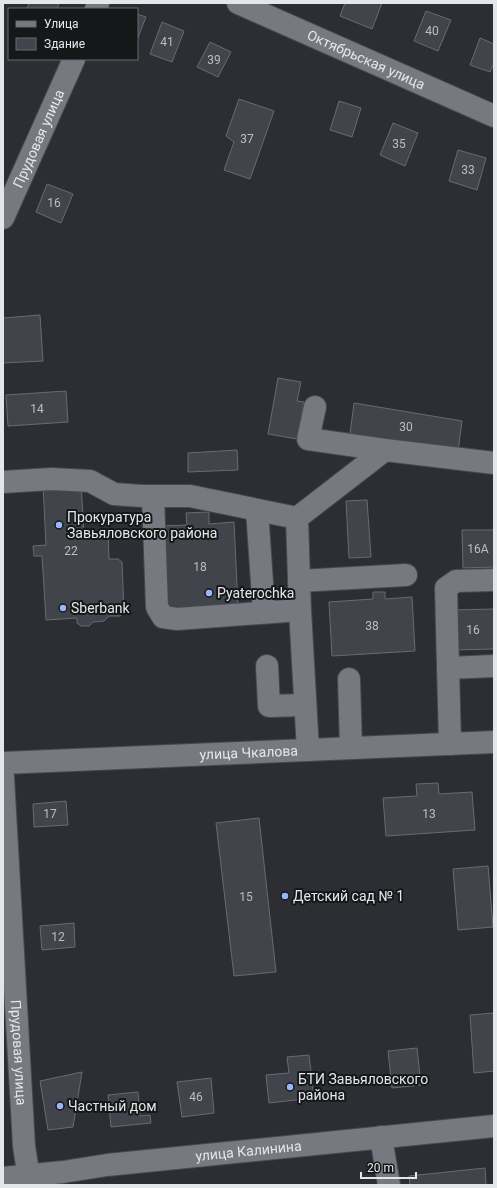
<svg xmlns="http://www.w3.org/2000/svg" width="497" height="1188" viewBox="0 0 497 1188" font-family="Roboto,sans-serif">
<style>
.building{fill:#41444a;stroke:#696b72}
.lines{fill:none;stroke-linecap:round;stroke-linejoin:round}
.minor-casing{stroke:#47494d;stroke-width:24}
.minor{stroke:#76797f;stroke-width:22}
.poi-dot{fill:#99b5fd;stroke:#161719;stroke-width:1.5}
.labels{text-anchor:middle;stroke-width:4;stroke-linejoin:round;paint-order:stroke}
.number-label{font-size:12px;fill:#bbbec2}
.street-label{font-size:14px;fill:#e4e6ea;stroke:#161719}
.poi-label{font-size:14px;fill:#e4e6ea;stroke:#161719;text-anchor:start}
</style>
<rect width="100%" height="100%" fill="#2c2e34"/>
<path class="building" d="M29 3H59L57 9H27Z
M345 3H382L372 29 340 16Z
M426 11 451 20 438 51 414 41Z
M137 14 146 17 137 40Z
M162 22 184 31 172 62 150 54Z
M480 38 494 44V63L490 72 470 65Z
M210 42 231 52 218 77 197 67Z
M239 99 274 111 250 179 224 170 234 142 226 136Z
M339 101 361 108 352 137 330 130Z
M393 123 418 133 405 166 380 155Z
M458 150 486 158 477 190 449 181Z
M47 184 73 194 61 223 36 212Z
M40 315 43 361 3 363V318Z
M278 378 301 382 297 401 304 402 297 439 268 434Z
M66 391 68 422 8 426 6 395Z
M354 403 462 421 458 451 350 434Z
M237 450 238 470 188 472V453Z
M81 483 84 534 108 532 109 559H118L122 562 124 612 120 616H109L104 621 93 622 89 626H81L77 623V618L46 620 42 556H34L33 546 46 545 43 485Z
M367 500 371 557 349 558 346 501Z
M209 512V524L234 522 238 608 166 611 162 526 187 525 186 513Z
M462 530H494V567L463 568Z
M373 592H385V599L412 597 415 651 332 656 329 602 373 599Z
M494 609V649L453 650 452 610Z
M438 783 439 794 472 792 475 830 386 836 383 798 417 796 416 784Z
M66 801 68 825 34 827 33 804Z
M259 818 276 972 234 976 216 823Z
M488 866 493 927 458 930 453 869Z
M74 923 75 947 42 950 40 926Z
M494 1013V1071L474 1073 470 1015Z
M417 1048 421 1085 392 1088 388 1051Z
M309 1055 314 1098 269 1103 266 1075 289 1073 287 1057Z
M82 1072 73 1127 48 1130 40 1081Z
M211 1078 214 1113 182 1117 177 1082Z
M138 1092 140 1116 150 1115 151 1123 111 1127 108 1095Z
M485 1168 486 1185H410L409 1176Z"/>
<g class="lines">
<g class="minor-casing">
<g id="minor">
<path id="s1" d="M238 3 494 116"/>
<path d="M96 9 98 3"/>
<path id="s2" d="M3 218 74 59"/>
<path d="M315 407 308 439 385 450"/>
<path d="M3 482 51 479 90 481 114 494 142 496H190L297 518"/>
<path d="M153 496 157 607 163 617 177 619 300 610"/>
<path d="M257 510 264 612"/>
<path d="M299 581 406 575"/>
<path d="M267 666 269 706 305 705"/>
<path d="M448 668 494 666"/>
<path d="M349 679 351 748"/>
<path d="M450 744 446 588 456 581 494 580"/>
<path d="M308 750 300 610 297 518 385 450 494 463"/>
<path id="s3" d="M3 763 494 742"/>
<path id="s4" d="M3 777 24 1146 30 1185"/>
<path d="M381 1137 389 1185"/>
<path id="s5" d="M3 1178 63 1172 107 1165 494 1126"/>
</g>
</g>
<use href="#minor" class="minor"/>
</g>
<g class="poi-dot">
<circle cx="59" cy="525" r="4"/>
<circle cx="209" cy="593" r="4"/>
<circle cx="63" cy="608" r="4"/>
<circle cx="285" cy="896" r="4"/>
<circle cx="290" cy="1087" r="4"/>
<circle cx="60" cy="1106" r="4"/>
</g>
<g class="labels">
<g class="number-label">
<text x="432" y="35">40</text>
<text x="167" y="46">41</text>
<text x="214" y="64">39</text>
<text x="247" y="143">37</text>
<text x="399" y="148">35</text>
<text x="468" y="174">33</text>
<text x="54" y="207">16</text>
<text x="37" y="413">14</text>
<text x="406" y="431">30</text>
<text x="478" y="553">16А</text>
<text x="71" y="555">22</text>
<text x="200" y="571">18</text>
<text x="372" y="630">38</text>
<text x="473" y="634">16</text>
<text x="50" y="818">17</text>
<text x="429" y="818">13</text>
<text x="246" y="901">15</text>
<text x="58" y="941">12</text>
<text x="196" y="1101">46</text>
</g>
<g class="street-label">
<text dy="5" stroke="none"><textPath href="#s1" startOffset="140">Октябрьская улица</textPath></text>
<text dy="5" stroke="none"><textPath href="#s2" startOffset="87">Прудовая улица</textPath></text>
<text dy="5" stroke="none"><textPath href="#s3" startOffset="246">улица Чкалова</textPath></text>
<text dy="5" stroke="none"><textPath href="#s4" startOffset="276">Прудовая улица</textPath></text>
<text dy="5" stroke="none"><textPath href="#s5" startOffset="247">улица Калинина</textPath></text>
</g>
<g class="poi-label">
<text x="67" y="522">Прокуратура<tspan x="67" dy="16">Завьяловского района</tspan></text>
<text x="217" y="598">Pyaterochka</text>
<text x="71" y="613">Sberbank</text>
<text x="293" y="901">Детский сад № 1</text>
<text x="298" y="1084">БТИ Завьяловского<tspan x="298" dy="16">района</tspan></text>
<text x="68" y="1111">Частный дом</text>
</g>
</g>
<rect width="497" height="1188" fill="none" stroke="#e4e6ea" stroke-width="8"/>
<rect x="8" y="8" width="130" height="52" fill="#161719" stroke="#686a6d"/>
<rect x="16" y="21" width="20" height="6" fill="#76797f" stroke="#686a6d"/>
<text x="44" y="28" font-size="12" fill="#e4e6ea">Улица</text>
<rect x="16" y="38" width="20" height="12" fill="#41444a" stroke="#686a6d"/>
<text x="44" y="48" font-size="12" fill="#e4e6ea">Здание</text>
<path d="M361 1172v6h55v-6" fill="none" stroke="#e4e6ea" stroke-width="2"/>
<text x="367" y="1172" font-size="12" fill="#e4e6ea" stroke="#161719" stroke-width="3" paint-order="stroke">20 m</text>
</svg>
